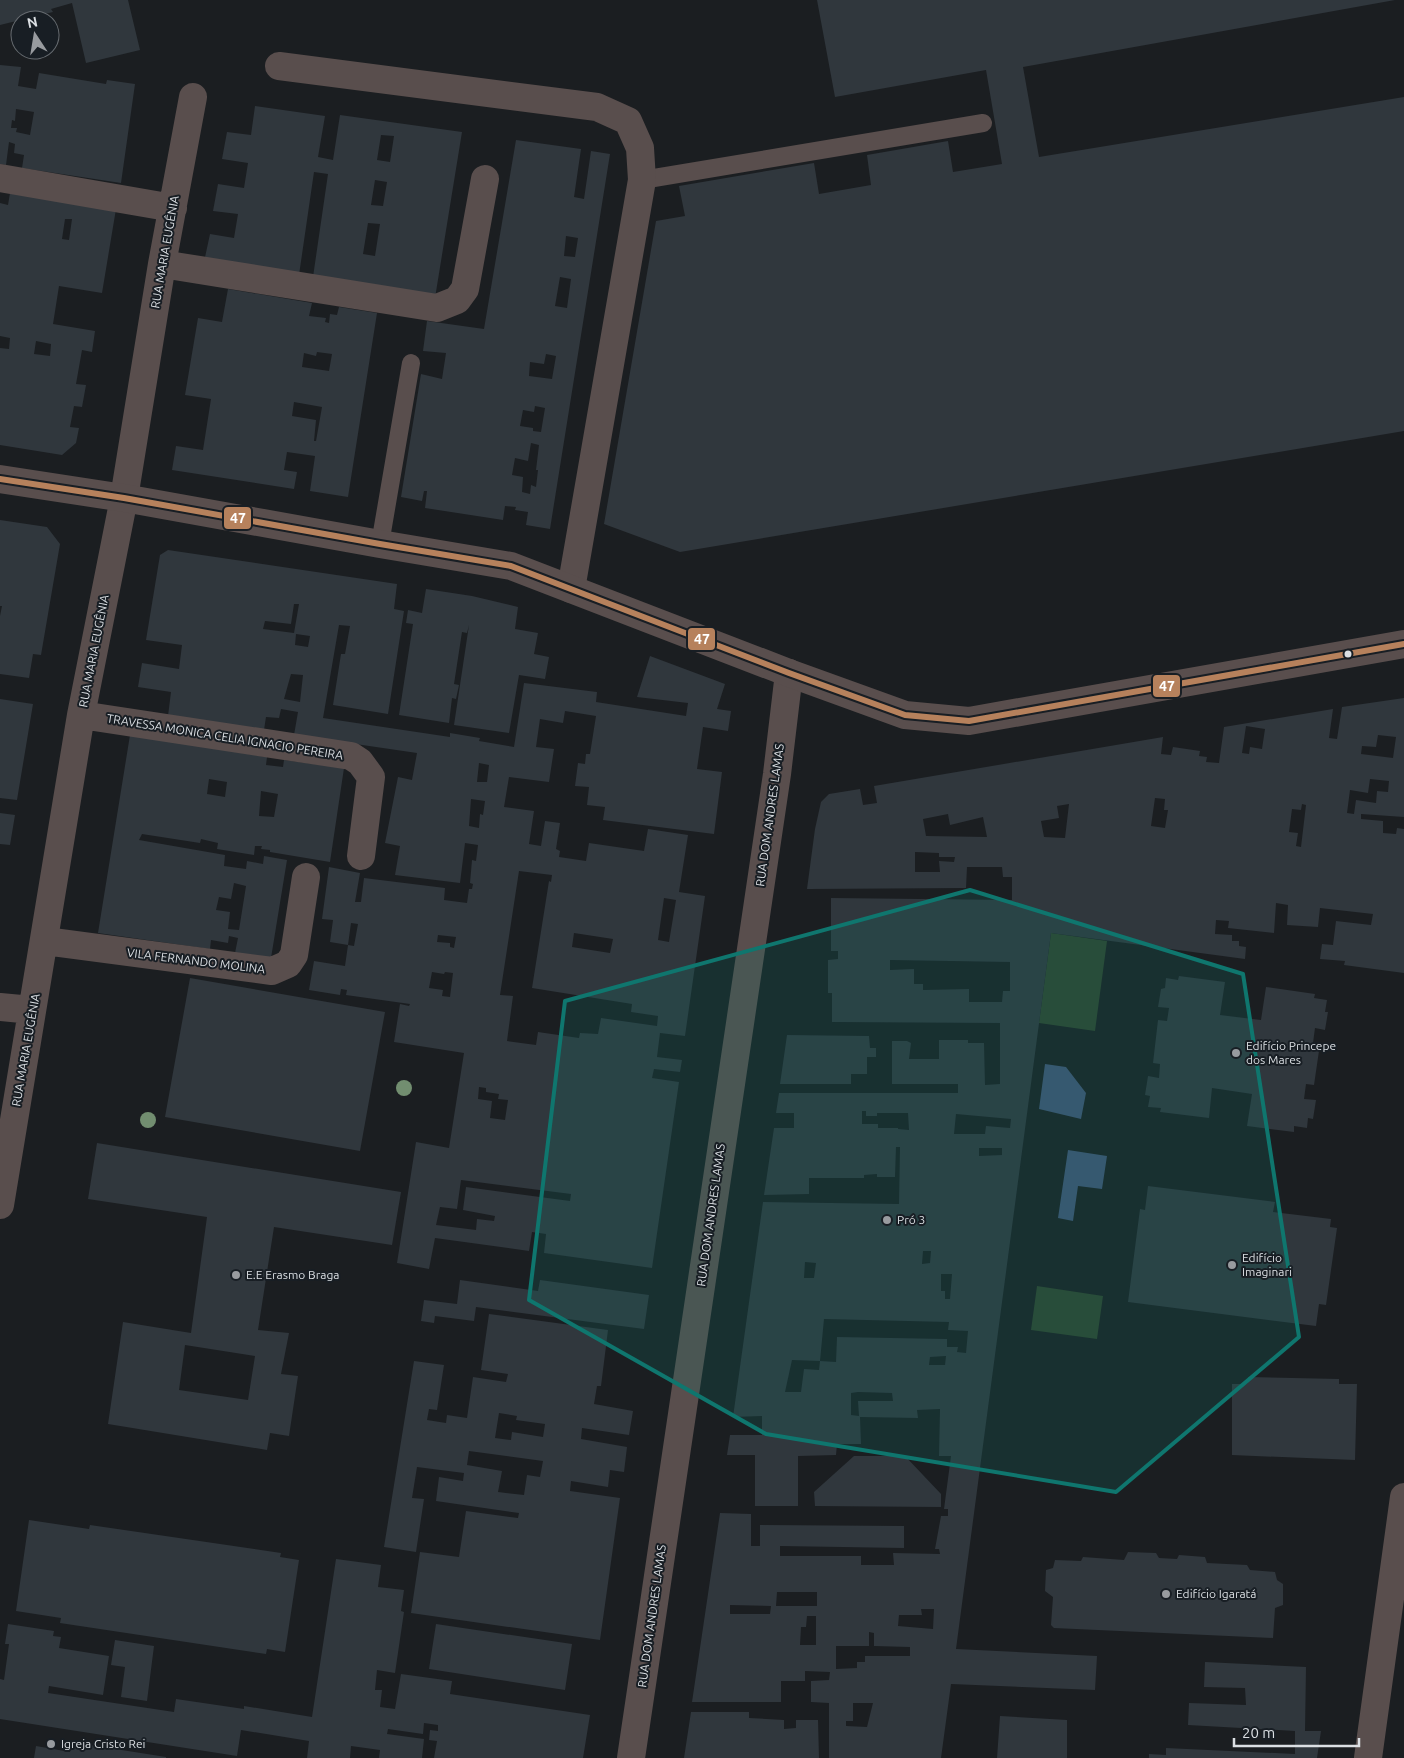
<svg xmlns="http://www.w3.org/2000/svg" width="1404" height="1758" viewBox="0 0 1404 1758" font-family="Ubuntu,sans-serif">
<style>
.green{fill:#2f432d}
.water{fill:#405271}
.building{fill:#30373d;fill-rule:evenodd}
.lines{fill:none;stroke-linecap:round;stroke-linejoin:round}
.service{stroke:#594e4d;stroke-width:18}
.minor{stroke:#594e4d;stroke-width:28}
.tertiary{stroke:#594e4d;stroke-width:28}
.bus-1-casing{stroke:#181e24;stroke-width:10}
.bus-1{stroke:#b6815c;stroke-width:6}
.tree{fill:#728e70}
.marked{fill:#0f766e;fill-opacity:0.2;stroke:#0f766e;stroke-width:4;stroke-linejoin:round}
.bus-dot{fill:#dbdfe3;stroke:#181e24;stroke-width:2}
.poi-dot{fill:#989b9f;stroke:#181e24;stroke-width:2}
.labels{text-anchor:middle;stroke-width:4;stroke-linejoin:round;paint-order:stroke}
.street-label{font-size:12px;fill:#dbdfe3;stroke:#181e24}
.poi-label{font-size:12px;fill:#dbdfe3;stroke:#181e24;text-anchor:start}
.line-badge{stroke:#181e24;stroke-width:2}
.badge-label{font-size:14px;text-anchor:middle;font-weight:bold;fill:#fff}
</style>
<rect width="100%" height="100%" fill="#1b1e21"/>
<path class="green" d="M1051 933 1107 941 1095 1031 1039 1023Z
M1037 1286 1103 1296 1097 1339 1031 1330Z"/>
<path class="water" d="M1045 1064 1066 1067 1086 1093 1081 1119 1039 1109Z
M1068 1150 1107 1156 1102 1189 1078 1186 1073 1221 1058 1218Z"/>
<path class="building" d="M0 0H128L140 50 86 63 72 3 51 9 53 12 0 25Z
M817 0H1395L1023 67 1039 157 1404 97V431L680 552 604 524 656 221 685 216 679 186 814 163 819 194 871 185 867 155 948 141 953 172 1002 164 986 70 835 97Z
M0 65 21 67 18 86 36 89 39 73 106 84 107 80 135 84 121 183 22 168 24 155 14 153 15 144 9 142 6 165 0 164ZM16 109 34 112 30 135 16 132 17 128H11L12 120 15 121Z
M255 106 325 116 318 157 333 160 340 115 462 132 435 298 313 277 328 174 314 172 299 275 204 262 210 234 234 238 238 214 213 211 218 184 244 188 248 163 222 159 227 132 251 135ZM381 135 394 136 390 162 377 160ZM375 180 387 182 383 206 371 205ZM368 223 380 224 375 256 363 254Z
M516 140 581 149 574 197 584 199 591 151 610 154 550 529 526 525 528 512 515 510 516 507 505 506 503 520 425 508 427 491H424L422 501 401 497 421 374 442 379 446 353 423 351 427 321 484 329ZM566 236 578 238 575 257 564 256ZM560 277 571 279 567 308 555 306ZM546 354 556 356 552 379 529 376 530 362 544 364ZM535 406 545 408 541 432 533 431V428L520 426 523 410 534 412ZM531 443 539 445 536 470H538L536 487 531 485 530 494 522 492 523 477 512 475 515 458 528 461Z
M10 193 116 209 102 293 59 286 53 324 95 331 92 352 82 350 76 384 86 385 82 407 74 406 70 427 79 428 76 443 62 455 0 445V348L9 349 10 338 0 336V203L8 205ZM65 219H72L69 240 62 239ZM36 341 51 344 50 356 34 354Z
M228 289 312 303 309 316 326 318 325 322 329 323 330 314 337 315 339 307 377 313 348 497 310 491 315 456 287 452 284 470 297 472 294 489 172 470 176 446 203 450 211 399 185 395 198 318 222 322ZM317 352 332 354 329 371 302 367 304 353 316 356ZM294 402 322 407 316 441H314L316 420 292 416Z
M0 520 47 527 60 544 41 655 33 654 29 678 0 674V616L2 606H0Z
M168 550 397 584 394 609 404 611 388 714 333 705 341 654H345L350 626 339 625 323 718 450 737V733L480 738 479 741 514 747 524 683 597 692 596 702 686 716 688 703 637 697 650 656 725 684 717 709 731 711 728 731 703 727 697 769 722 772 714 834 603 820 605 807 587 805 589 787 575 786 578 763 585 764 586 754H590L596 716 565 711 563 723 540 719 536 747 554 749 549 782 509 777 504 807 534 811 529 844 541 846 545 821 560 823 556 849 560 851 559 857 586 861 589 843 644 851 648 829 688 835 679 892 705 896 685 1036 660 1033 657 1057 682 1060 680 1072 654 1069 652 1078 679 1082 652 1268 544 1253 546 1234 532 1232 529 1251 435 1238 429 1269 397 1263 416 1142 449 1148 464 1053 394 1042 400 1004 409 1006 410 1004 346 995 347 990 341 989 340 995 309 990 314 961 345 966 348 945 330 942 333 920 322 919 329 867 360 873 355 902H361L364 878 445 888 444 900 467 903 469 889H472L473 884 470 883 472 860 476 861 478 845 465 843 460 883 395 875 400 846 385 843 398 777 412 780 417 753 294 735 298 712 281 709 279 718 266 717 264 730 168 716 171 692 138 687 142 663 179 669 182 645 146 640 160 555ZM294 604H299L294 633 263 629 265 621 291 624ZM296 634 310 636 308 647 295 645ZM291 674 303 675 300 702 284 699ZM479 763 489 765 487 782H477ZM471 799 485 801 483 815 480 814 479 828 469 826ZM519 871 552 875 551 882 549 881 532 988 632 1004 631 1012 658 1016 657 1026 601 1018 598 1034 580 1033 579 1038 538 1032 536 1045 507 1041 513 996 500 995ZM664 898 676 900 669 942 658 940ZM351 923 358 924 354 946 348 945ZM574 933 613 939 610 953 572 947ZM438 935 456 937 454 948 450 947V943L437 942ZM432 972 444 974 445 972 453 973 450 997 442 996 443 990 429 988ZM479 1087 486 1088V1092L499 1094 498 1099 508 1100 505 1120 490 1118 492 1101 478 1099ZM461 1180 571 1194 570 1201 466 1187 463 1210 495 1216 494 1221 477 1219 476 1230 436 1225 440 1207 457 1209Z
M426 589 472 596 518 607 515 629 538 633 534 654 549 657 545 679 519 675 509 733 454 725 469 625 467 633 462 632 454 684 459 685 456 699 452 698 449 723 399 715 413 624 406 623 408 610 422 613Z
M1404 698V817L1361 814V819L1383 821V833L1396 834 1397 828 1404 829V973L1344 965 1345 961 1320 959 1322 944 1333 945 1336 921 1371 925 1373 914 1320 908 1318 927 1287 925 1288 905 1276 903 1274 933 1228 928 1229 921 1216 920 1215 934 1232 935V941H1239V946L1246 947 1245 959 1051 933 956 1649 1097 1656 1095 1690 951 1684 941 1758H829V1703L811 1702V1681L829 1680 830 1672 805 1671V1681H781V1702H692L720 1513 751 1514V1546H760V1525L904 1526V1548L780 1546V1556H861V1565H894L893 1553 940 1554 939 1549H935L941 1516H948V1509H944L951 1456H939L940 1409 917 1410 918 1418 860 1417 861 1444H837L836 1455 798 1456V1506H755V1455H727L730 1435H762V1416L733 1417 763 1202 899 1204 900 1147H896L895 1177H877V1174L864 1175V1178H809V1194L764 1195 774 1128H794V1113H776L779 1093H958V1084H892V1041H907L911 1043 909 1059H939V1040H968V1043H984L985 1085 1000 1084V1023L832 1022V993H828V960L838 959V951H831V898L1012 900V877H1003L1002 867H967L966 888 807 889 815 829 821 802 829 794 860 789 863 805 877 803 874 786 1163 737 1161 754 1171 755 1173 747 1200 751 1199 756 1207 757 1206 762 1219 763 1224 727 1333 709 1329 738 1337 739 1342 707ZM1246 726 1265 729 1262 749 1250 747 1249 754 1242 753ZM1378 735 1396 737 1393 758 1361 754 1362 746 1376 747ZM1370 779 1389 781 1388 792 1377 791 1376 803 1356 800 1354 814 1347 813 1350 790 1368 793ZM1155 798 1165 799 1164 810H1168L1165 828 1151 826ZM1069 804 1065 838 1044 837 1041 821 1059 818 1057 806ZM1302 804 1306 805 1301 847 1296 846 1298 833 1289 832 1292 809 1301 810ZM948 814 950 825 983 817 987 837 926 836 923 819ZM915 852 939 853V857H955L954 862 939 861 940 872H915ZM890 960 1010 962V991H1003L1002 1002H969V989L923 990V984H914V969L890 970ZM862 1111H866V1116H877V1113H908L909 1130 898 1129V1128H878V1124H862ZM956 1114 1011 1119 1010 1128 986 1126 985 1134H954ZM979 1148H1002V1155L979 1156ZM923 1251H931L930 1263 922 1264ZM805 1262 816 1263 814 1278H804ZM941 1274H952L950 1299H945V1291H941ZM824 1319 949 1322 948 1330 968 1331 966 1353 957 1352 958 1347H947V1339L837 1337 836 1362 820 1361ZM946 1356 945 1365H929L930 1357ZM792 1360 820 1361 819 1370 804 1369 801 1392H785ZM858 1392 892 1393 893 1401H858L859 1416 851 1415V1393ZM777 1592H817V1606H776ZM730 1605 771 1606 770 1614H730ZM921 1609H934L933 1629 898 1626 899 1615H922ZM807 1616H816V1645H800L801 1627H806ZM869 1632 874 1633V1646L910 1647V1656H865V1662H857V1668L836 1669V1646H869ZM853 1703H873L867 1727 846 1726V1721H853Z
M0 699 33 704 17 800 0 798Z
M130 735 267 757 266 765 283 767 284 760 344 768 330 862 270 852V850L261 849 262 846H255L254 855 217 849 218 843 201 839 200 843 142 834 139 840 225 855 224 866 246 869 247 861 263 864 264 856 287 860 271 958 235 953 238 938 229 936 228 943 211 940 210 949 98 933ZM209 779 227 782 225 797 207 794ZM261 791 278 794 274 817 259 816ZM234 883 246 886 239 930 228 929 230 912 216 910 219 897 231 899Z
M0 813 15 815 10 845 0 844Z
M1179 976 1225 982 1220 1015 1261 1020 1266 987 1315 994 1314 998 1327 1000 1325 1012H1328L1325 1030 1315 1028 1313 1043 1320 1044 1314 1085 1306 1084 1304 1099 1316 1100 1313 1119 1308 1118 1307 1128 1294 1126V1132L1247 1126 1252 1094 1212 1088 1209 1118 1160 1112 1161 1108 1148 1107 1150 1096 1145 1095 1148 1076 1159 1078 1160 1064 1153 1063 1158 1020 1167 1021 1169 1008 1158 1007 1161 989 1165 988 1166 978 1178 980Z
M190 978 385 1012 360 1151 165 1117Z
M787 1035 869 1036 870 1048H876V1057H867V1074H851V1084H780Z
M97 1143 401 1192 392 1245 274 1227 258 1330 289 1333 281 1374 298 1376 289 1436 270 1433 267 1450 108 1424 123 1322 191 1333 207 1217 88 1199ZM185 1345 255 1356 248 1400 179 1390Z
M1148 1186 1275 1202 1273 1212 1331 1219 1330 1227 1337 1228 1326 1305 1319 1304 1316 1326 1128 1302 1140 1209 1145 1210Z
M460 1280 538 1291 540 1280 649 1295 644 1329 476 1307 474 1321 435 1316 434 1323 421 1321 424 1300 457 1304Z
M489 1314 608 1330 601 1386H597L594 1404 633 1411 629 1435 582 1428 581 1439 627 1447 624 1472 610 1470 608 1487 571 1481 570 1491 620 1498 600 1640 411 1613 420 1552 459 1557 466 1511 518 1518 519 1513 436 1501 439 1477 463 1481 464 1473 417 1467 412 1498 424 1499 416 1552 384 1547 414 1361 444 1365 437 1410 429 1409 427 1420 446 1423 447 1415 467 1418 473 1377 506 1382 508 1374 481 1370ZM499 1413 517 1416 516 1420 545 1424 543 1437 512 1432 511 1440 495 1438ZM469 1451 543 1461 540 1477 527 1475 524 1495 498 1492 502 1471 467 1465Z
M1248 1377 1339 1379V1384H1357L1355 1460 1232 1455V1384H1247Z
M854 1456H905L941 1494V1507L815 1506 814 1492Z
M29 1520 89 1529 90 1525 281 1553 280 1557 299 1560 285 1652 267 1649 266 1654 60 1623 61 1618 16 1611Z
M1128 1552 1156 1553 1159 1558 1177 1559 1179 1555 1205 1557 1207 1563 1247 1565 1250 1570 1275 1572 1277 1580 1283 1584V1605L1275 1608 1273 1638 1054 1628 1051 1625 1053 1597 1045 1591 1046 1570 1053 1568 1055 1560 1081 1561 1083 1557 1124 1560Z
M336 1559 381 1565 378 1587 404 1590 401 1611 404 1612 395 1673 377 1670 375 1690H382L380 1707 395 1709 401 1674 452 1681 450 1694 590 1715 583 1758H434L437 1741 429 1740 430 1730 438 1731V1725L424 1723 423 1734 388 1729 387 1734 424 1739 422 1758H379L380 1750 351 1746 350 1758H307L309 1741 241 1730 237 1756 0 1719V1679L4 1680 9 1644H5L8 1624 54 1631 53 1636 61 1637 59 1648 109 1656 103 1695 49 1686 48 1693 174 1712 176 1699 244 1709V1706L312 1717Z
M436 1624 572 1644 565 1690 429 1669Z
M115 1640 154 1646 147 1701 121 1697 125 1667 111 1665Z
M1205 1662 1306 1667 1305 1731H1321L1317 1758H1149V1754L1166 1755V1748L1295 1754V1731L1188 1725 1189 1703 1246 1705 1245 1688 1204 1687Z
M691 1712H749V1718L784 1720V1729L796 1728V1720H818L819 1758H684Z
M1000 1716 1067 1720V1758H997Z
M71 1742 166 1757V1758H34L36 1746 70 1752Z"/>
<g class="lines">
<path class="service" d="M642 180 983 123
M380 544 411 363"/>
<path class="minor" d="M279 66 597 107 628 121 640 148 642 180 571 589
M0 178 173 208
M162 264 437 308 457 300 465 289 485 179
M81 715 351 756 360 762 371 777 361 856
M45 941 272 971 288 964 294 955 306 877
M0 1007 32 1010
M0 1205 81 715 124 498 162 264 193 97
M631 1758 777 774 789 673
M1368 1758 1404 1497"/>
<path class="tertiary" d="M0 479 124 498 380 544 511 566 789 673 905 715 969 721 1404 644"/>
<g class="bus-1-casing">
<path id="bus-1" d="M0 479 124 498 380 544 511 566 789 673 905 715 969 721 1404 644"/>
</g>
<use href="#bus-1" class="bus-1"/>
</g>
<g class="tree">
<circle cx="404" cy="1088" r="8"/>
<circle cx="148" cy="1120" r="8"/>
</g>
<path class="marked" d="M970 890 1243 974 1299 1337 1116 1492 766 1434 529 1300 565 1001Z"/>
<circle class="bus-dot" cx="1348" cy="654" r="4.5"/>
<g class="poi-dot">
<circle cx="1236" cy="1053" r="5"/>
<circle cx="887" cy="1220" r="5"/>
<circle cx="1232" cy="1265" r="5"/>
<circle cx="236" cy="1275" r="5"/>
<circle cx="1166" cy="1594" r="5"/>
<circle cx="51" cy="1744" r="5"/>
</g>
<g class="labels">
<g class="street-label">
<text transform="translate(165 252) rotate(-80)" y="4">RUA MARIA EUGÊNIA</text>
<text transform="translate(94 651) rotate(-79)" y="4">RUA MARIA EUGÊNIA</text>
<text transform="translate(225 737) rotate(9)" y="4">TRAVESSA MONICA CELIA IGNACIO PEREIRA</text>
<text transform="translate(770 815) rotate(-82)" y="4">RUA DOM ANDRES LAMAS</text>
<text transform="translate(196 961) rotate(7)" y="4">VILA FERNANDO MOLINA</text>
<text transform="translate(26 1050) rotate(-80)" y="4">RUA MARIA EUGÊNIA</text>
<text transform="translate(711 1215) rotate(-82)" y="4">RUA DOM ANDRES LAMAS</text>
<text transform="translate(652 1616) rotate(-82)" y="4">RUA DOM ANDRES LAMAS</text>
</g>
<g class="poi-label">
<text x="1246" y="1050">Edifício Princepe<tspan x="1246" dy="14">dos Mares</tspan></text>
<text x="897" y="1224">Pró 3</text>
<text x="1242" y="1262">Edifício<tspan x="1242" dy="14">Imaginari</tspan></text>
<text x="246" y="1279">E.E Erasmo Braga</text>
<text x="1176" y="1598">Edifício Igaratá</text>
<text x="61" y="1748">Igreja Cristo Rei</text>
</g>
</g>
<g class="line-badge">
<rect x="223" y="506" width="29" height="24" rx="5" fill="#b6815c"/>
<rect x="687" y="627" width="29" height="24" rx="5" fill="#b6815c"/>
<rect x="1152" y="674" width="29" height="24" rx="5" fill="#b6815c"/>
</g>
<g class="badge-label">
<text x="238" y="523">47</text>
<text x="702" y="644">47</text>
<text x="1167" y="691">47</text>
</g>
<g transform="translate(35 35) rotate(348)"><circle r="24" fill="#181e24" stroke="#666b70"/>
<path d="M0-4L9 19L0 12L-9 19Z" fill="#989b9f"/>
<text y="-8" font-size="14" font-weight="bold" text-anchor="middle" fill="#dbdfe3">N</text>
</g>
<path d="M1234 1738v8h125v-8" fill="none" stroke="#dbdfe3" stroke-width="2.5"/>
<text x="1242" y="1738" font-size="15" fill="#dbdfe3" stroke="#181e24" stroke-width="4" paint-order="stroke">20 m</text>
</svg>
